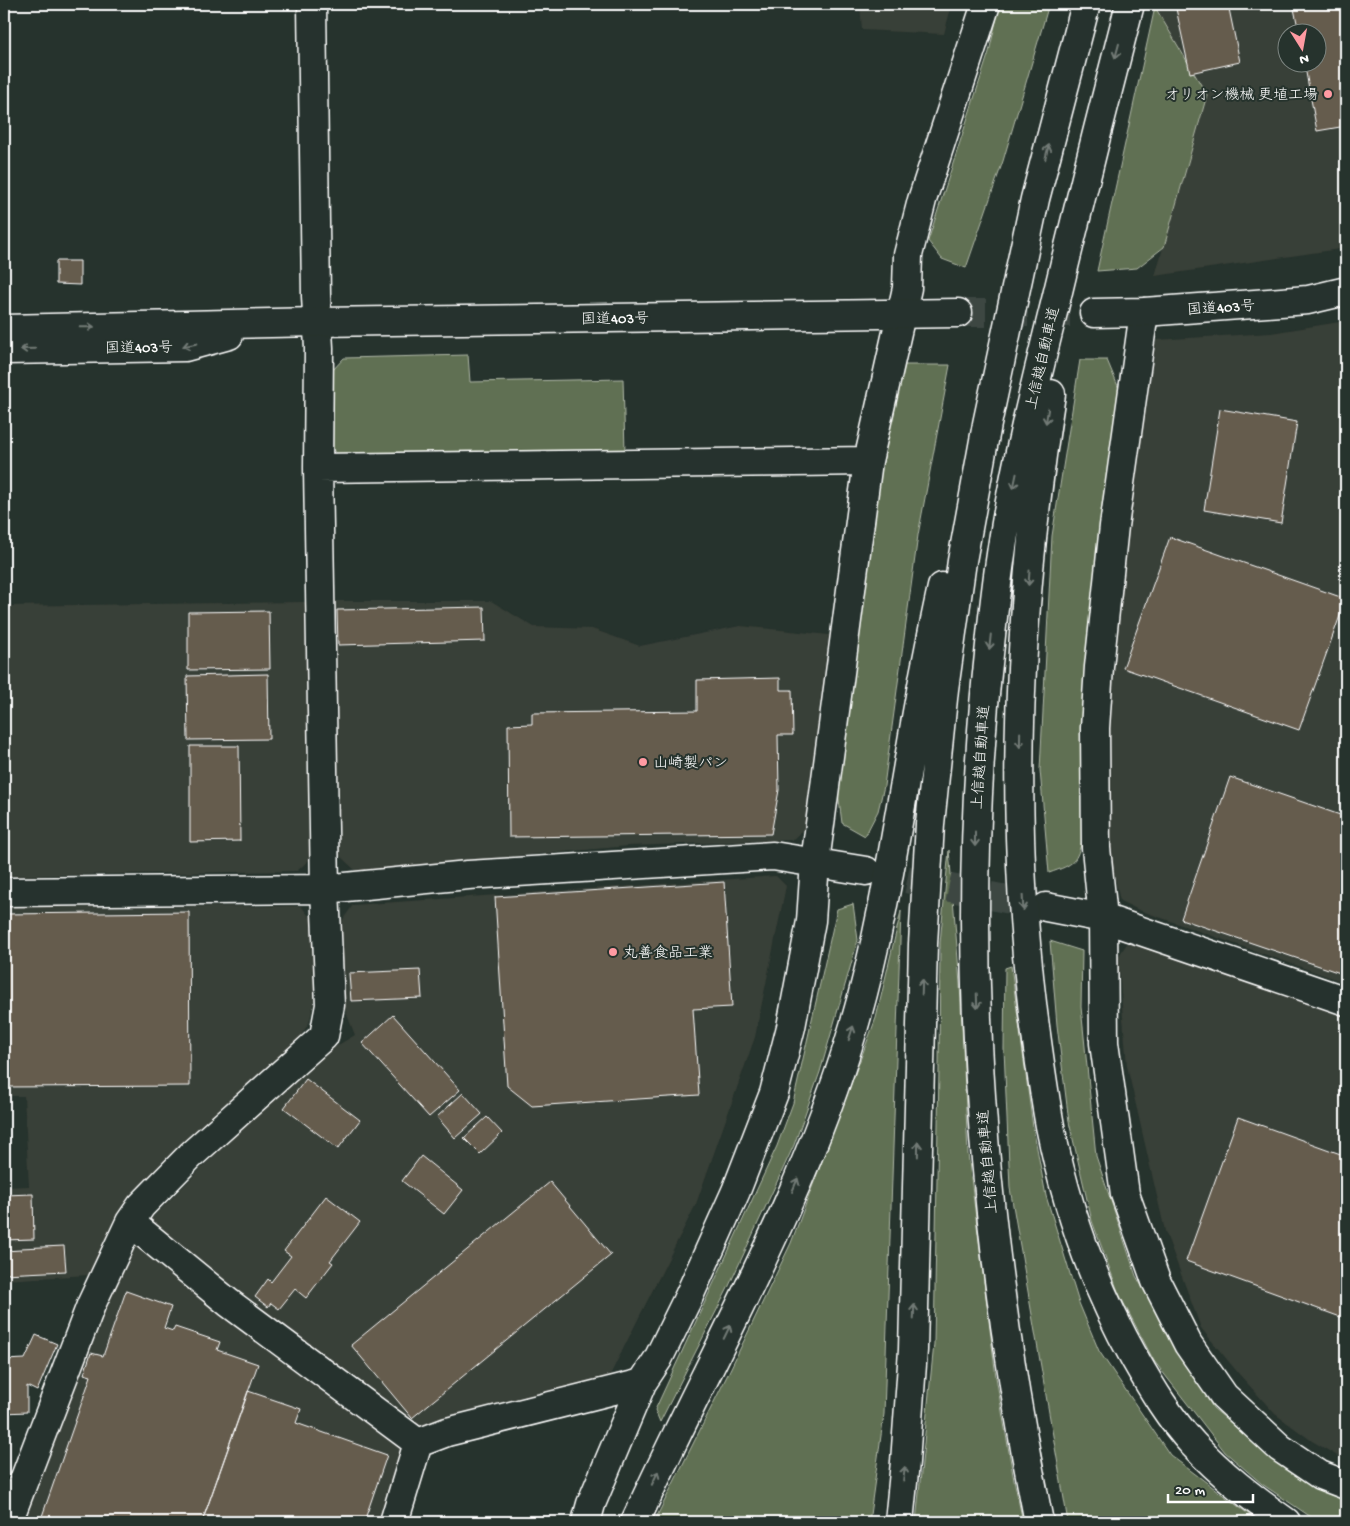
<svg xmlns="http://www.w3.org/2000/svg" width="1350" height="1526" viewBox="0 0 1350 1526" font-family="'Gochi Hand','Klee One',sans-serif">
<style>
.built{fill:#393f37;fill-rule:evenodd}
.green{fill:#607052;stroke:#b0b8a8}
.building{fill:#655c4e;stroke:#fff}
.lines{fill:none;stroke-linecap:round;stroke-linejoin:round}
.minor-tunnel{stroke:#3c4742;stroke-width:28;stroke-dasharray:28 14;stroke-linecap:butt}
.highway-tunnel{stroke:#3c4742;stroke-width:28;stroke-dasharray:28 14;stroke-linecap:butt}
.minor-casing{stroke:#fff;stroke-width:31}
.highway-casing{stroke:#fff;stroke-width:31}
.minor{stroke:#26332d;stroke-width:28}
.highway{stroke:#26332d;stroke-width:28}
.oneway{stroke:#727a76}
.poi-dot{fill:#ff9aa2;stroke:#26332d;stroke-width:2}
.labels{text-anchor:middle;stroke-width:4;stroke-linejoin:round;paint-order:stroke}
.poi-label{font-size:15px;fill:#fff;stroke:#26332d;text-anchor:start}
.street-label{font-size:15px;fill:#fff;stroke:#26332d}
</style>
<rect width="100%" height="100%" fill="#26332d"/>
<filter id="ink" filterUnits="userSpaceOnUse"><feTurbulence type="fractalNoise" baseFrequency=".02" numOctaves="2"/><feDisplacementMap in="SourceGraphic" scale="10" xChannelSelector="R" yChannelSelector="G"/><feConvolveMatrix kernelMatrix="1 2 1 2 8 2 1 2 1" color-interpolation-filters="sRGB"/></filter>
<g filter="url(#ink)">
<path class="built" d="M860 4H952L944 34 862 30Z
M1156 4H1346V248L1155 276 1207 95 1155 7ZM1288 32H1318V62H1288Z
M1346 321V983L1139 910 1120 901 1107 842 1108 665 1156 340 1271 333Z
M334 601H491L534 627 592 629 640 646 740 626 829 635 804 829 792 840 628 846 356 871 340 856Z
M305 602 309 860 297 871 10 876 6 606Z
M776 876 786 886 755 1037 696 1204 610 1375 417 1431 145 1225 222 1147 330 1050 355 1035 344 1007 341 922 353 905Z
M301 906 312 920 315 999 309 1023 298 1040 162 1162 128 1203 88 1275 4 1280V1187L29 1186 24 1096H4V907Z
M1128 942 1346 1017V1461L1312 1441 1275 1414 1239 1374 1201 1328 1165 1231 1127 1066 1118 957Z
M138 1238 403 1445 380 1522H19L110 1291Z"/>
<path class="green" d="M1000 4H1049L1003 161 966 268 942 259 928 241 989 52Z
M1155 7 1207 95 1164 247 1137 268 1097 271Z
M468 355 470 382 623 379 625 452 341 457 332 449 331 372 344 358Z
M1080 360H1107L1122 396 1083 837C1076 863 1075 864 1049 873L1040 770 1052 536Z
M898 365H950L918 535 884 786 878 811 865 836 842 823 837 784 867 530Z
M949 850 960 984 968 1154 996 1377 1013 1475 1023 1522H916L934 1344 939 1070 940 943Z
M853 904 858 940 820 1072 794 1145 728 1288 660 1422 655 1410 777 1146 793 1103 837 909Z
M901 911 884 1414 869 1522H654L727 1376 791 1243 876 1018Z
M1050 941 1082 951 1081 1007 1096 1156 1136 1276 1213 1408 1293 1475 1346 1500V1522H1323L1311 1517 1262 1484 1225 1452 1154 1361 1119 1294 1092 1221 1069 1122 1057 1025Z
M1011 966 1033 1127 1046 1196 1079 1303 1099 1351 1170 1455 1259 1522H1068L1010 1188 1004 1049 1005 968Z"/>
<path class="building" d="M1175 4H1228L1240 62 1190 73Z
M1293 4H1346V126L1317 131 1304 62H1318V32H1299Z
M56 261H80V285L56 284Z
M1220 409 1297 422 1281 523 1204 510Z
M1170 537 1346 599 1299 730 1123 668Z
M484 607 485 641 338 645 337 610Z
M269 611 270 669 188 670V612Z
M268 674 269 739 188 740 187 676Z
M780 678V690H792L793 735H778L779 790 771 834 509 837 508 725 532 724V713L697 711V680Z
M190 746H239L240 841 190 842Z
M1230 777 1346 817V975L1181 919Z
M724 882 732 1007 693 1009 699 1095 532 1106 507 1086 495 897Z
M189 912 190 1086 4 1087V914Z
M420 970 422 998 351 1001 349 973Z
M393 1015 460 1090 429 1117 362 1043Z
M306 1079 360 1120 338 1149 284 1108Z
M463 1093 482 1114 455 1138 437 1117Z
M487 1117 502 1133 480 1154 464 1138Z
M1238 1117 1346 1156V1319L1186 1261Z
M421 1156 463 1190 444 1214 402 1181Z
M550 1182 611 1255 412 1418 351 1345Z
M33 1194 34 1239 4 1240V1195Z
M326 1196 360 1222 330 1261 333 1263 306 1298 295 1289 279 1309 271 1303 268 1307 255 1297 268 1279 271 1282 291 1256 284 1251Z
M64 1246 66 1271 4 1274V1251L21 1250V1248Z
M126 1291 171 1307 164 1328 173 1331 175 1327 220 1342 217 1350 258 1364 202 1522H40L91 1376 84 1374 91 1353 103 1356Z
M36 1335 57 1344 37 1391 27 1386V1412L4 1413V1360L25 1359Z
M248 1391 301 1409 296 1423 387 1455 364 1522H202Z"/>
<g class="lines">
<path class="minor-tunnel" d="M866 871 1046 907"/>
<path class="highway-tunnel" d="M958 313H1094"/>
<g class="minor-casing">
<path id="minor" d="M1144 312 1114 526 1099 667 1095 728 1096 848 1103 918 1104 1043 1125 1194 1156 1281 1188 1344 1224 1396 1280 1448 1320 1475 1346 1485
M318 468 868 461
M4 892 325 889 468 875 773 856 866 871
M1046 907 1103 918 1346 1001
M130 1222 229 1303 418 1443
M418 1443 447 1432 642 1383
M8 1522 91 1305 130 1222 141 1206 191 1155 324 1036 330 1005 325 889 318 468 319 348 316 296 312 4
M394 1522 418 1443
M586 1522 591 1504 642 1383 658 1359 689 1296 736 1191 774 1093 791 1027 811 921 815 862 868 461 907 288 908 255 922 200 986 4"/>
</g>
<g class="highway-casing">
<path id="highway" d="M1094 313 1144 312 1308 300 1346 291
M4 329 318 322 958 313
M4 350 185 347 229 335
M1051 394C1019 597 1008 808 1033 1012 1038 1050 1043 1088 1050 1126 1066 1206 1095 1288 1135 1359 1152 1389 1170 1419 1193 1444 1222 1475 1252 1498 1286 1522
M635 1522C710 1358 803 1201 854 1026 880 937 894 845 910 753 919 698 930 642 942 587
M899 1522 905 1462 913 1350 923 944 930 824 944 689 962 561 987 424 1035 199 1086 4
M1039 1522C981 1235 957 937 990 645 994 605 999 563 1006 523 1019 449 1037 377 1055 304 1079 204 1104 104 1130 4"/>
</g>
<use href="#minor" class="minor"/>
<use href="#highway" class="highway"/>
</g>
<defs><path id="oneway-shaft" d="M-6 0H5M1.5-3L5.5 0L1.5 3" fill="none" stroke-width="1.6" stroke-linecap="round" stroke-linejoin="round" transform="scale(1.25)"/></defs>
<g class="oneway">
<use href="#oneway-shaft" transform="translate(1117 51) rotate(105)"/>
<use href="#oneway-shaft" transform="translate(1047 152) rotate(-76)"/>
<use href="#oneway-shaft" transform="translate(87 327) rotate(-1)"/>
<use href="#oneway-shaft" transform="translate(190 345) rotate(168)"/>
<use href="#oneway-shaft" transform="translate(28 349) rotate(179)"/>
<use href="#oneway-shaft" transform="translate(1047 416) rotate(99)"/>
<use href="#oneway-shaft" transform="translate(1015 481) rotate(102)"/>
<use href="#oneway-shaft" transform="translate(1029 578) rotate(94)"/>
<use href="#oneway-shaft" transform="translate(990 642) rotate(96)"/>
<use href="#oneway-shaft" transform="translate(1020 740) rotate(91)"/>
<use href="#oneway-shaft" transform="translate(975 839) rotate(90)"/>
<use href="#oneway-shaft" transform="translate(1023 903) rotate(87)"/>
<use href="#oneway-shaft" transform="translate(922 987) rotate(-88)"/>
<use href="#oneway-shaft" transform="translate(977 1001) rotate(88)"/>
<use href="#oneway-shaft" transform="translate(851 1033) rotate(-72)"/>
<use href="#oneway-shaft" transform="translate(918 1149) rotate(-89)"/>
<use href="#oneway-shaft" transform="translate(795 1185) rotate(-67)"/>
<use href="#oneway-shaft" transform="translate(914 1312) rotate(-88)"/>
<use href="#oneway-shaft" transform="translate(727 1332) rotate(-64)"/>
<use href="#oneway-shaft" transform="translate(904 1474) rotate(-84)"/>
<use href="#oneway-shaft" transform="translate(655 1478) rotate(-65)"/>
</g>
</g>
<g class="poi-dot">
<circle cx="1328" cy="94" r="5"/>
<circle cx="643" cy="762" r="5"/>
<circle cx="613" cy="952" r="5"/>
</g>
<g class="labels">
<g class="poi-label">
<text x="1318" y="99" text-anchor="end">オリオン機械 更埴工場</text>
<text x="653" y="767">山崎製パン</text>
<text x="623" y="957">丸善食品工業</text>
</g>
<g class="street-label">
<text transform="translate(1221 307) rotate(-4)" y="5">国道403号</text>
<text transform="translate(615 318) rotate(-1)" y="5">国道403号</text>
<text transform="translate(139 347) rotate(-1)" y="5">国道403号</text>
<text transform="translate(1042 358) rotate(-77)" y="5">上信越自動車道</text>
<text transform="translate(980 757) rotate(-86)" y="5">上信越自動車道</text>
<text transform="translate(987 1162) rotate(-95)" y="5">上信越自動車道</text>
</g>
</g>
<rect width="1350" height="1526" fill="none" stroke="#26332d" stroke-width="20"/>
<rect x="10" y="10" width="1330" height="1506" fill="none" stroke="#fff" stroke-width="2" filter="url(#ink)"/>
<g transform="translate(1302 48) rotate(169)"><circle r="24" fill="#26332d" stroke="#7d8581"/>
<path d="M0-4L9 19L0 12L-9 19Z" fill="#ff9aa2"/>
<text y="-8" font-size="14" font-weight="bold" text-anchor="middle" fill="#ffffff">N</text>
</g>
<path d="M1168 1494v8h85v-8" fill="none" stroke="#ffffff" stroke-width="2.5"/>
<text x="1175" y="1494" font-size="15" fill="#ffffff" stroke="#26332d" stroke-width="4" paint-order="stroke">20 m</text>
</svg>
